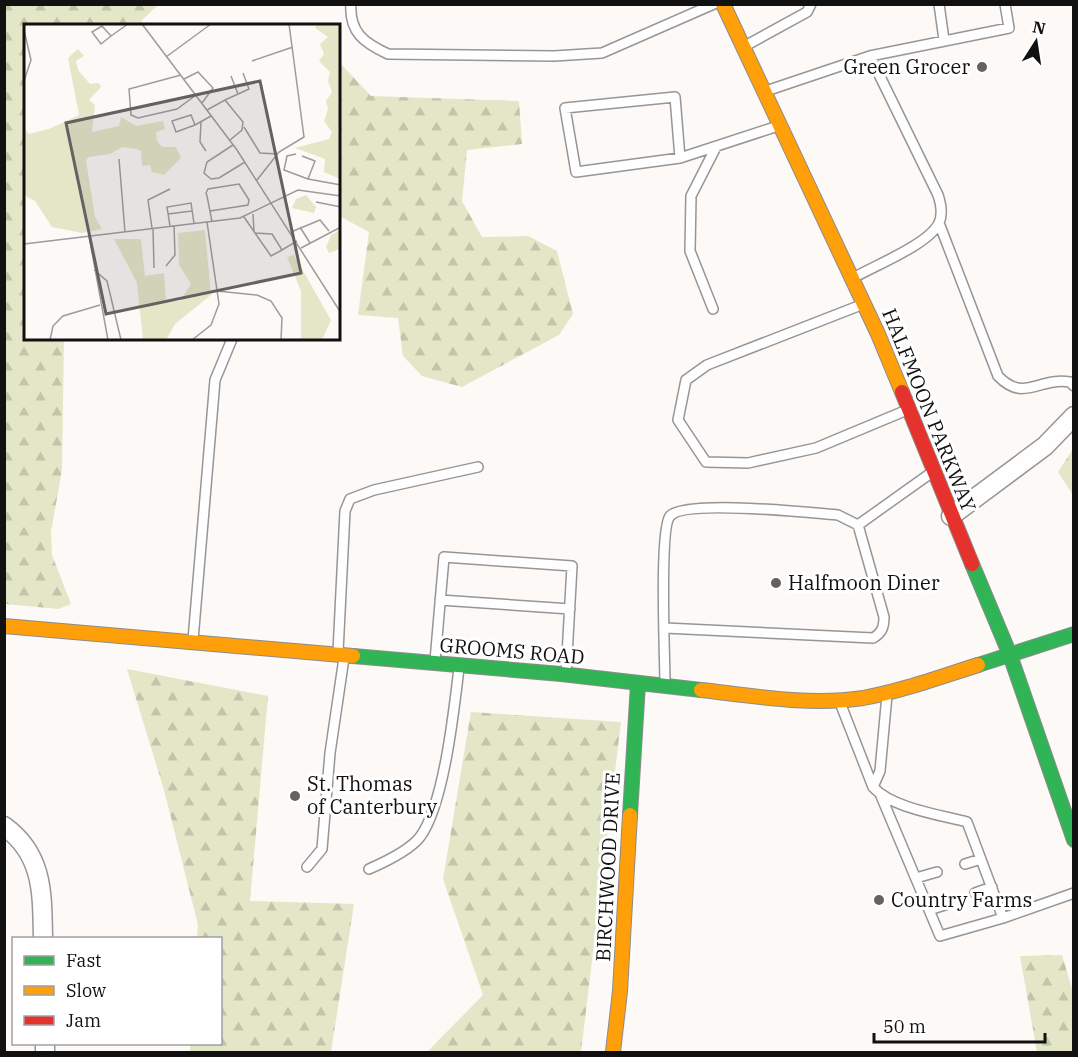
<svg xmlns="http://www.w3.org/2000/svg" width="1078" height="1057" viewBox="0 0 1078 1057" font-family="'IBM Plex Serif',serif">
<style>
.forest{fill:url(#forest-firs)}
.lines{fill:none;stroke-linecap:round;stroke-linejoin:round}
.lane-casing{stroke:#979595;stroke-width:12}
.street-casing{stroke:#979595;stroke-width:21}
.fast-casing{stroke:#8d8c8b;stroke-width:16}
.slow-casing{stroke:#8d8c8b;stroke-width:16}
.jam-casing{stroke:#8d8c8b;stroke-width:16}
.lane{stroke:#fffefe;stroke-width:9}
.street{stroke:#fffefe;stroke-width:18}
.fast{stroke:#30b455;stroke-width:14}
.slow{stroke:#ff9f0a;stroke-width:14}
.jam{stroke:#e5322d;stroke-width:14}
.poi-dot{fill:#636262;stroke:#fff;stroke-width:2}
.labels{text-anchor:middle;stroke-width:6;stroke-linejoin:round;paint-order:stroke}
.poi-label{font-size:20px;fill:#111;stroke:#fff;text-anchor:start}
.street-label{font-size:20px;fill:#111;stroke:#fff}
.inset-road{fill:none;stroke:#9e9c9b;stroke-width:1.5}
.view{fill:#636262;fill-opacity:0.15;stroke:#636262;stroke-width:3}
.inset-edge{fill:none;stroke:#111;stroke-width:3}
</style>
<defs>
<pattern id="forest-firs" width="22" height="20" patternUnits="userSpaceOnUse" patternTransform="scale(1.5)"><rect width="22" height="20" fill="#e4e7c7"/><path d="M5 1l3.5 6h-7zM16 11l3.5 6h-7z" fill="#c3c5aa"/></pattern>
</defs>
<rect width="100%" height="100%" fill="#fcf9f7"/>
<path class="forest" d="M4 5H158L142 20 141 25 26 26V339H64L62 470 51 532 52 555 71 604 59 609 5 604Z
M339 62 371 96 519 101 522 144 467 150 462 201 482 237 528 236 557 251 573 314 559 335 462 387 422 376 403 356 398 318 358 315 369 232 339 216Z
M1073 449V495L1058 472Z
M127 669 268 696 250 901 354 904 331 1052H190V1044H220V938H197L198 925 164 790Z
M471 712 621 722 581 1052H427L483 995 443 879Z
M1062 955 1073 992V1052H1037L1020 956Z"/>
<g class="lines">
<g class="lane-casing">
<path id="lane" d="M351 4C349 32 364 43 388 54L554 56 602 53 714 4
M939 4 944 40
M745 46 807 12 811 4
M870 56 1009 28 1005 4
M766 91 870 56 938 195C941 204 943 214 939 223 929 244 876 265 855 277
M680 158 675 97 565 108 576 172 680 158 778 126
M939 223 998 376C1024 403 1038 377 1070 382L1074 386
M861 305 707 365 686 380 678 420 706 462 748 463 816 448 907 410
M713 309 690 251 691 196 716 147
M858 525 931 473
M440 600 570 609
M665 628 873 638C882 633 884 627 884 617L858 525 838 515C812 513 685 499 670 516 659 529 665 659 665 685
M193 640 215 380 232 339
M338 652 345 511 350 499 374 490 478 467
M435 661 444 557 572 566 566 674
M839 700 873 787C892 808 940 815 967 822L1003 918 1074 893
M873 787 880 771 887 695
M881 796 940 936 1003 918
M965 864 981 859
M307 867 322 849 330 753 344 658
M369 869C385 862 409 851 420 837 444 805 454 710 459 668
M916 878 937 872
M975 893 992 887
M929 910 948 904"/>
</g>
<g class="street-casing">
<path id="street" d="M951 516 1045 446 1074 416
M4 826C44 855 42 894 43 938
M45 1044V1052"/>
</g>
<g class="fast-casing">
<path id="fast" d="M972 564 1010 655 1074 840
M353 656 561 674 701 690
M978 665 1074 634
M630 815 638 684"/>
</g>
<g class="slow-casing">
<path id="slow" d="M723 4 878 334 902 392
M4 626 353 656
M701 690C754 696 810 706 863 698 902 691 940 677 978 665
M613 1052 620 991 630 815"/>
</g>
<g class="jam-casing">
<path id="jam" d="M902 392 972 564"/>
</g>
<use href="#lane" class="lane"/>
<use href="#street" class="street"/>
<use href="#fast" class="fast"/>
<use href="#slow" class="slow"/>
<use href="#jam" class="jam"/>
</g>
<g class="poi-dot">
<circle cx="982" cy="67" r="6"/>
<circle cx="776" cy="583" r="6"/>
<circle cx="295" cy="796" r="6"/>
<circle cx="879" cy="900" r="6"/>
</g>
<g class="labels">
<g class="poi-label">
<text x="970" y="74" text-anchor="end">Green Grocer</text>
<text x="788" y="590">Halfmoon Diner</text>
<text x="307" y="791">St. Thomas<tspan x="307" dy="23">of Canterbury</tspan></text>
<text x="891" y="907">Country Farms</text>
</g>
<g class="street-label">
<text transform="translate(929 410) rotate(68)" y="7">HALFMOON PARKWAY</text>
<text transform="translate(512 651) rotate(5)" y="7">GROOMS ROAD</text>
<text transform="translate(608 867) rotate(-87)" y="7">BIRCHWOOD DRIVE</text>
</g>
</g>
<g transform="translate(24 24)">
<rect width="316" height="316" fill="#fcf9f7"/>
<path d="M293 0H316V155L300 148 301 135 271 124 305 115 308 108 300 97 304 85 302 77 308 68 304 57 306 48 295 37 300 30 296 20 304 13 291 4ZM54 25 60 32 52 37 54 46 66 60 75 59 77 63 65 76 71 81 68 108 95 102 97 93 112 102 139 97 141 105 132 108 133 117 138 123H152L157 134 140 151 128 148 126 141 118 142 117 127 112 125 98 123 86 130 65 133 62 136 71 193 78 205 58 209 28 203 11 177 0 171V105L5 110 25 105 55 91 44 34ZM282 171 292 183 290 189 268 184 272 175ZM181 206 187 271 151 300 142 316H119L113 259 90 215H117L121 252 140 249 142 278 156 277 167 260 155 241 154 209ZM316 206V225L305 229 302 223 307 211ZM270 231 307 296 298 316H277V267L263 233Z" fill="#e4e7c7"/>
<path class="inset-road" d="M118 0 213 126 317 289M0 6 7 36 0 57M87 12 78 2 68 8 77 20 87 12 104 0M142 33 187 0M228 37 269 23M157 51 105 65 107 91 114 94 153 85 172 71M207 52 214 70M160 55 174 48 189 64 178 79M201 76 225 65 219 49M183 86 201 76 219 98 218 106 206 116M177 98 176 118 182 127M171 101 167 91 148 97 152 108 171 101 187 92M220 103 236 129 254 130M209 121 183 138 180 149 187 155 195 154 221 138M272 130 263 132 260 146 284 155 291 137 278 132M95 135 101 208M284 155 317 161M233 156 255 128 280 113 265 0M292 178 317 183M186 187 224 181 225 176 215 160 184 165 182 169 183 172 186 187 188 198M144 190 168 187M229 190 230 208M220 193 231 209 248 210 258 226 273 217M146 202 143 183 167 179 170 199M276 203 286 219M128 204 124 176 146 165M129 204 130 244M267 208 296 196 305 207M231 209 247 232 258 226M65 212 84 316M0 220 216 194 274 166 317 172M277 224 317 203M142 242 151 231 150 202M70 246 83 257 97 316M193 267 233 271 247 277 258 294 257 316M26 316 29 302 39 292 76 281M168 316 187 301 195 280 183 198"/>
<path class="view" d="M236 57 277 249 82 290 42 99Z"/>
<rect width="316" height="316" class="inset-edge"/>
</g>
<rect width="1078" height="1057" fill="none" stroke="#111111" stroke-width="12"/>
<rect x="12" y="937" width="210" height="108" fill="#ffffff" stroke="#a0a0a0" stroke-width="1.5"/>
<rect x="24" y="956" width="30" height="9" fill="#30b455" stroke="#a0a0a0" stroke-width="1.5"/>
<text x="66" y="967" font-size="18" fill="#111111">Fast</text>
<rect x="24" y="986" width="30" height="9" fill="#ff9f0a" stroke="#a0a0a0" stroke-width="1.5"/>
<text x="66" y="997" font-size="18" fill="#111111">Slow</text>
<rect x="24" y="1016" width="30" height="9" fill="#e5322d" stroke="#a0a0a0" stroke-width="1.5"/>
<text x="66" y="1027" font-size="18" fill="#111111">Jam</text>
<g transform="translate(1036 42) rotate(12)" stroke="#ffffff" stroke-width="4.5" paint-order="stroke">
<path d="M0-4.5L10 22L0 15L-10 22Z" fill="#111111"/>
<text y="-9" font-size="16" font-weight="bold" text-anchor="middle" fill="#111111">N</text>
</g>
<path d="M874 1033v9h171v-9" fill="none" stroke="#111111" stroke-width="3"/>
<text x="883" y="1033" font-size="18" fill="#111111" stroke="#ffffff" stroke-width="4.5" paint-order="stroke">50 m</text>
</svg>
